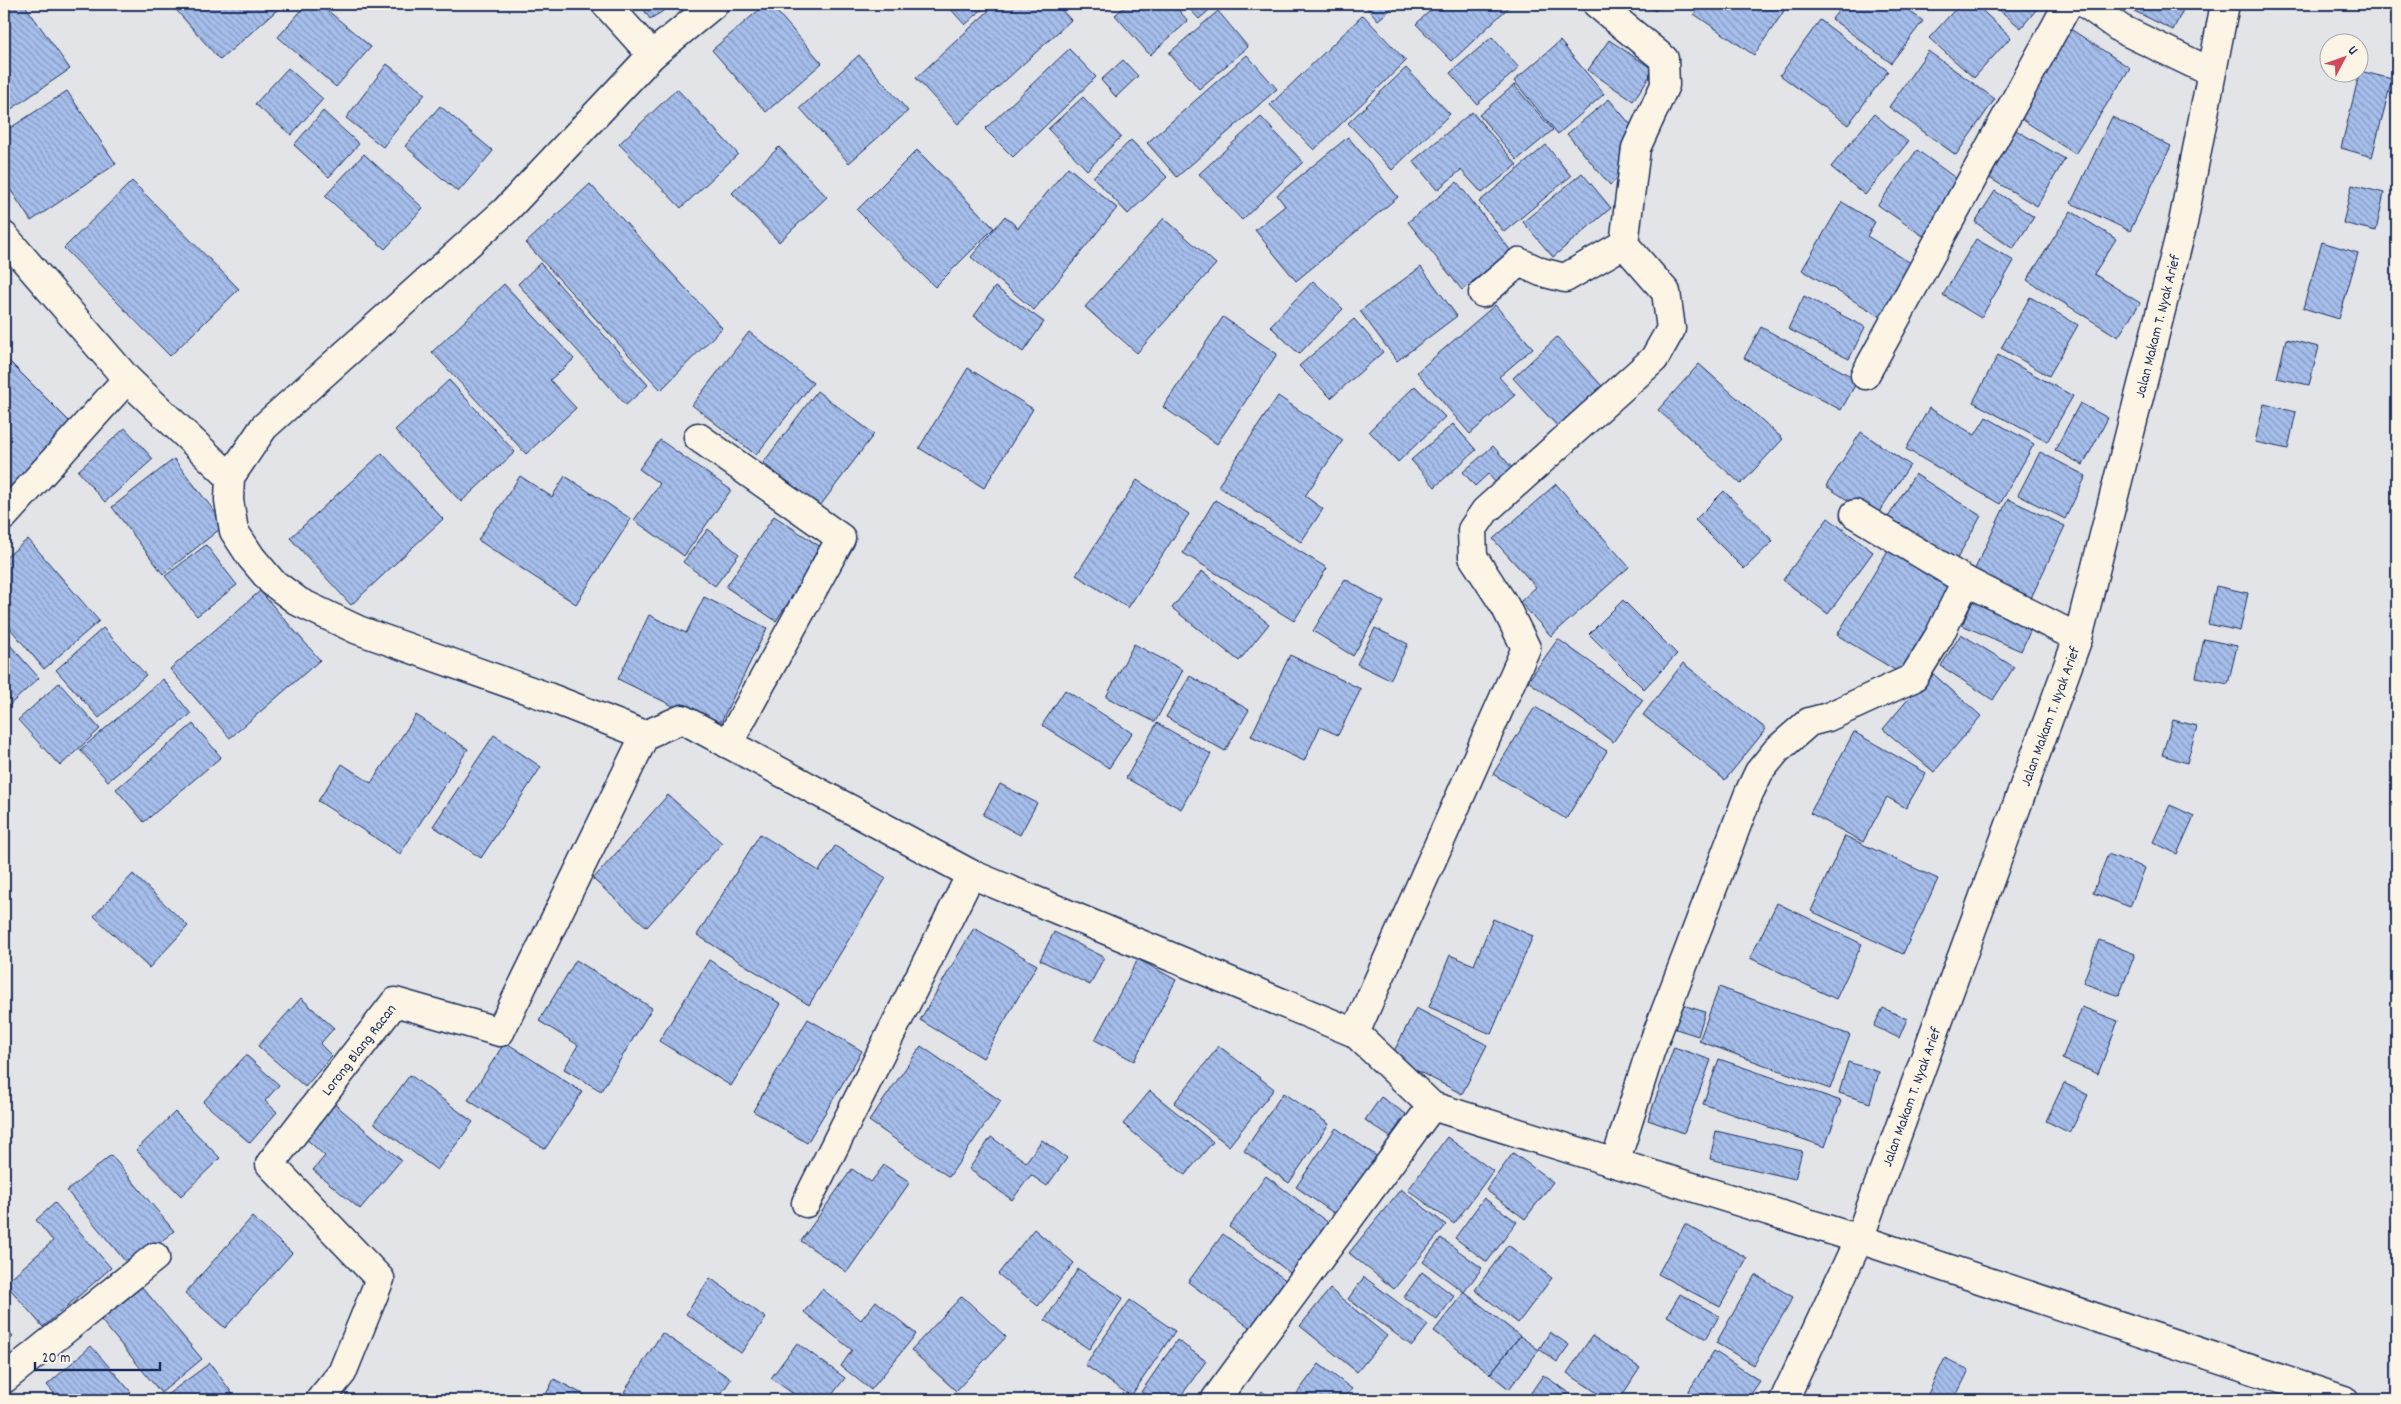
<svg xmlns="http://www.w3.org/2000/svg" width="2401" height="1404" viewBox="0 0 2401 1404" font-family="Dekko,sans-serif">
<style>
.building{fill:url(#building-back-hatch);stroke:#1b2f5e}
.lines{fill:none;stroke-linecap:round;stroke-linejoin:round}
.street-casing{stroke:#1b2f5e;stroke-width:31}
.secondary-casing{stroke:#1b2f5e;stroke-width:31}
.street{stroke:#fcf5e5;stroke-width:28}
.secondary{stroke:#fcf5e5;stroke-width:28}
.labels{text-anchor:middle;stroke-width:4;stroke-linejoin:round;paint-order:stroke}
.street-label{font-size:15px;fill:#1b2f5e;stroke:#fcf5e5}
</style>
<defs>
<pattern id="building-back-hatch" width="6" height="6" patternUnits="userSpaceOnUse" patternTransform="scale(1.25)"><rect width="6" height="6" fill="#a6beeb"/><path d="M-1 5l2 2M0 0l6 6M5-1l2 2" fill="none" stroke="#869bc2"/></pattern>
</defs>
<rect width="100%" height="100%" fill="#e2e4e7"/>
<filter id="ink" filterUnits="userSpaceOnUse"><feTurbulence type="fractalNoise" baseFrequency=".02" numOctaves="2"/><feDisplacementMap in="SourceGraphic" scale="10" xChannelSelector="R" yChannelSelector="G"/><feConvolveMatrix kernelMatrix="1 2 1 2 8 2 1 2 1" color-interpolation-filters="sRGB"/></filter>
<g filter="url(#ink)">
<path class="building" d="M4 4H24L70 69 4 114Z
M171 4H284L220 60Z
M307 4H320L371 47 336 87 278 37Z
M640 4H675L650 19Z
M766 4H770L822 63 766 112 712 50Z
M946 4H988L965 25Z
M996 4H1056L1071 20 958 124 916 78Z
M1128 4H1173L1188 21 1150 55 1115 15Z
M1185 4H1216L1199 19Z
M1364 4H1397L1378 20Z
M1437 4H1512L1452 61 1416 24Z
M1646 4H1661L1655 11Z
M1700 4H1774L1784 11 1754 55 1694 14Z
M1844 4H1900L1923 21 1891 63 1832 19Z
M1960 4H1975L2011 37 1974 78 1929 38Z
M1992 4H2041L2021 28Z
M2120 4H2186L2173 30Z
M1218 11 1248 47 1199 89 1169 53Z
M1363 15 1406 61 1314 150 1270 105Z
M1820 20 1888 71 1848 125 1780 75Z
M2069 28 2130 68 2075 154 2014 114Z
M1492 37 1519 68 1477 104 1450 73Z
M1609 40 1654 70 1633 101 1588 70Z
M1560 41 1604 94 1558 134 1514 81Z
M1069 49 1096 77 1013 157 985 129Z
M1928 51 1995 99 1956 155 1889 107Z
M859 55 908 111 849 163 800 108Z
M1247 55 1277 89 1177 177 1147 143Z
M1123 60 1138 76 1116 97 1101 80Z
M387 64 425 94 383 147 346 118Z
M288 68 323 99 291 135 255 104Z
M1406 68 1450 114 1392 170 1348 123Z
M2360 71 2392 79 2372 157 2341 148Z
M1514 85 1553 130 1517 160 1479 115Z
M677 89 738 154 681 208 619 144Z
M67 91 116 164 31 221 4 180V132Z
M1083 97 1121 137 1087 170 1048 129Z
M1609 99 1641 137 1634 164 1610 185 1567 134Z
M440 106 493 151 458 192 405 146Z
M323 111 359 144 329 177 294 145Z
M1472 112 1517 165 1482 193 1461 170 1437 190 1413 161Z
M1874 114 1908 142 1865 195 1831 167Z
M1261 117 1303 162 1242 220 1199 174Z
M2112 117 2171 146 2130 231 2071 203Z
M2014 129 2065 159 2037 206 1986 176Z
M1348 137 1398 197 1296 281 1255 230 1285 206 1277 195Z
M1131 140 1167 177 1128 214 1093 177Z
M1546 145 1571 176 1504 232 1479 202Z
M779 147 827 197 779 242 732 193Z
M917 150 994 228 935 287 857 210Z
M1917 150 1961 182 1923 236 1878 205Z
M364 154 423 208 385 249 325 196Z
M1068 167 1117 208 1034 310 971 257 1005 216 1018 228Z
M1582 173 1611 208 1553 257 1523 222Z
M132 181 239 289 170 356 64 248Z
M1457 182 1511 251 1462 290 1408 222Z
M590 184 722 328 661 390 526 243Z
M2352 185 2384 193 2376 231 2343 223Z
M1995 191 2034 217 2013 249 1975 222Z
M1842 202 1875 222 1867 236 1914 265 1883 318 1802 270Z
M2071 211 2116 239 2094 274 2140 303 2118 337 2027 280Z
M1164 218 1216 264 1137 353 1085 307Z
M1976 239 2014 261 1981 318 1943 295Z
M2322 242 2358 253 2339 319 2303 308Z
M540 263 648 385 626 405 518 284Z
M1421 267 1457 316 1397 361 1360 311Z
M1313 281 1343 309 1299 354 1270 326Z
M504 284 574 359 550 380 576 408 526 454 432 352Z
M995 287 1044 322 1023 352 974 316Z
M1804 296 1865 327 1849 359 1788 329Z
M2030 297 2078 325 2049 376 2001 348Z
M1495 305 1533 348 1499 377 1515 395 1470 434 1417 372Z
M1223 317 1277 354 1217 444 1163 407Z
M1354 319 1383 352 1331 398 1299 366Z
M1761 327 1858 380 1841 410 1744 358Z
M749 332 813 383 756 455 692 405Z
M1557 337 1603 387 1559 428 1513 378Z
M2286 339 2319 347 2309 385 2277 378Z
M1998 355 2073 396 2047 442 1973 402Z
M4 356 78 430 4 503Z
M1699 364 1783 439 1741 484 1658 410Z
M968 368 1033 409 984 488 919 448Z
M449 380 515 452 461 502 395 430Z
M1415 386 1445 417 1398 462 1369 431Z
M817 391 874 434 820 506 763 463Z
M1278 396 1343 440 1305 496 1323 509 1301 542 1218 486Z
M2080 403 2108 418 2083 465 2055 450Z
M2264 404 2296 412 2288 449 2255 442Z
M1929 408 1975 435 1986 417 2034 444 2000 504 1906 449Z
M1453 424 1476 450 1435 487 1411 460Z
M125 428 153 459 105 502 78 471Z
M1861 432 1910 465 1875 518 1826 486Z
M660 440 731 490 684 556 634 520 660 484 639 469Z
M1493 446 1514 470 1497 484 1488 474 1475 486 1463 472Z
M2040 452 2086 476 2065 519 2018 495Z
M382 453 443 519 351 605 290 538Z
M174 459 225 525 163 574 112 507Z
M1915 474 1981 516 1954 564 1885 522Z
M520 476 552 497 565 476 631 519 576 604 478 540Z
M1137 480 1189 514 1128 608 1076 575Z
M1556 484 1629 567 1551 636 1520 602 1536 587 1493 539Z
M1724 491 1773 541 1744 569 1695 520Z
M2008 499 2065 526 2031 598 1974 571Z
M1215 500 1327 568 1294 621 1183 553Z
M774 516 824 549 776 621 726 587Z
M1828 518 1873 552 1828 614 1783 580Z
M708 529 739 554 715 586 683 562Z
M28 539 99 621 44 669 4 621V559Z
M206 545 237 585 197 616 165 576Z
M1890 547 1953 586 1900 673 1837 635Z
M1202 571 1269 624 1239 661 1172 608Z
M1345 579 1384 602 1353 656 1313 631Z
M2216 586 2248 593 2240 631 2208 624Z
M260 591 320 660 230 738 170 669Z
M704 597 767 628 718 728 618 679 649 615 686 633Z
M1974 599 2032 627 2021 651 1962 625Z
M1623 600 1677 654 1644 689 1589 634Z
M103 628 146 675 99 718 56 670Z
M1375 628 1408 644 1390 680 1357 664Z
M1961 634 2014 667 1993 700 1941 666Z
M4 638 39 678 4 710Z
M1558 639 1643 700 1613 742 1528 681Z
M2204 639 2237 646 2228 684 2196 677Z
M1134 644 1183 670 1155 722 1106 697Z
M1290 655 1361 689 1338 735 1320 727 1304 761 1251 736Z
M1683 663 1766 729 1725 780 1643 715Z
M1931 672 1981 716 1934 772 1883 729Z
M1190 676 1249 710 1225 751 1166 717Z
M163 679 191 714 108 781 80 750Z
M59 683 100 729 60 766 18 720Z
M1065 690 1132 733 1109 768 1042 725Z
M1535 707 1607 751 1566 819 1493 774Z
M416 715 468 749 400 854 318 801 342 764 371 783Z
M2173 720 2197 726 2187 763 2162 755Z
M1157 723 1211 754 1181 809 1126 778Z
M193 724 221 757 144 822 116 789Z
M1854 732 1926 773 1906 808 1887 797 1863 842 1810 813Z
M494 735 541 767 481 858 433 826Z
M1000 784 1037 803 1020 835 983 815Z
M668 795 722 843 647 927 593 879Z
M2170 805 2194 816 2177 854 2153 842Z
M760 834 819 871 835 846 886 878 809 1005 697 935Z
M1845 836 1938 879 1903 954 1811 911Z
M2108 854 2145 868 2130 907 2093 893Z
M133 874 188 926 149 968 94 916Z
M1777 903 1862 944 1836 999 1750 958Z
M1493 919 1533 936 1491 1034 1429 1007 1450 955 1474 965Z
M974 928 1037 965 983 1058 920 1020Z
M1054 932 1104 957 1090 985 1040 960Z
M2099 940 2135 954 2119 996 2083 983Z
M1138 959 1176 980 1134 1061 1095 1040Z
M576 960 652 1008 601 1091 564 1069 578 1045 539 1021Z
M709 960 781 1004 731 1086 659 1041Z
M1719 987 1850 1035 1830 1089 1699 1041Z
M301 998 334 1028 320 1044 332 1056 305 1087 258 1046Z
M1680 1004 1705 1012 1698 1036 1673 1028Z
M2082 1007 2118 1021 2098 1074 2062 1059Z
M1416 1008 1487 1045 1462 1094 1391 1057Z
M1883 1008 1907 1019 1899 1038 1874 1026Z
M808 1019 862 1051 807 1143 753 1111Z
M505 1042 582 1092 545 1149 468 1100Z
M921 1046 1001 1101 949 1177 869 1121Z
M1219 1046 1274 1089 1229 1146 1174 1103Z
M1674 1047 1711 1060 1684 1133 1648 1120Z
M246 1055 279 1085 265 1101 277 1112 250 1143 203 1102Z
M1719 1059 1841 1101 1825 1147 1703 1104Z
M1848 1062 1879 1072 1870 1103 1839 1093Z
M410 1075 473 1122 437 1170 374 1123Z
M2064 1083 2088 1095 2070 1133 2046 1121Z
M1150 1091 1213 1142 1185 1175 1123 1124Z
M1283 1093 1329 1124 1289 1183 1244 1151Z
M1381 1097 1406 1114 1390 1137 1365 1120Z
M331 1101 401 1160 360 1209 313 1170 325 1156 302 1135Z
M175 1112 220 1158 181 1196 136 1150Z
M1336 1128 1381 1159 1341 1218 1296 1187Z
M1716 1131 1802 1151 1795 1179 1710 1159Z
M991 1137 1026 1162 1042 1140 1067 1158 1047 1186 1031 1175 1012 1200 969 1169Z
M1447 1137 1493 1171 1454 1224 1408 1190Z
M1513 1153 1553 1182 1525 1219 1486 1190Z
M111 1155 174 1231 130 1267 67 1191Z
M884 1165 910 1182 847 1272 801 1241 852 1169 871 1182Z
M1266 1176 1330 1224 1293 1275 1229 1227Z
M1401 1189 1446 1225 1394 1289 1349 1253Z
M1484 1198 1517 1222 1487 1262 1455 1238Z
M55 1203 111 1268 43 1327 5 1283 53 1241 36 1220Z
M252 1217 292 1253 225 1328 185 1293Z
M1685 1224 1747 1258 1720 1307 1658 1274Z
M1034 1229 1074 1263 1038 1306 998 1274Z
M1223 1234 1291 1284 1256 1332 1188 1282Z
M1441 1238 1482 1268 1464 1292 1423 1262Z
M1508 1245 1552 1278 1518 1323 1475 1290Z
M1078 1269 1123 1298 1089 1349 1045 1320Z
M1422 1272 1454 1296 1437 1320 1404 1297Z
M1755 1275 1793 1297 1754 1365 1716 1343Z
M1364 1277 1428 1325 1412 1346 1348 1299Z
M710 1278 766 1318 741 1353 686 1314Z
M142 1287 202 1359 161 1393 101 1320Z
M822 1289 861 1320 876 1301 916 1334 871 1390 841 1366 852 1350 804 1312Z
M1330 1289 1387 1336 1357 1372 1300 1326Z
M1464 1292 1520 1336 1490 1374 1434 1331Z
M1680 1294 1719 1316 1706 1339 1667 1316Z
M962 1296 1006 1337 956 1391 911 1350Z
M1130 1300 1175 1331 1131 1396 1085 1365Z
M4 1326 13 1337 4 1344Z
M1550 1332 1569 1345 1557 1362 1539 1349Z
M662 1333 731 1379 717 1400H636L624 1392Z
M1520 1336 1539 1350 1509 1389 1490 1374Z
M1592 1336 1640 1368 1619 1400H1608L1567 1373Z
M1177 1340 1206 1361 1178 1400H1153L1141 1392Z
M797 1343 845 1378 828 1400H802L771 1378Z
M91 1346 131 1392 121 1400H60L47 1385Z
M1714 1351 1760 1381 1747 1400H1683Z
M1945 1358 1969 1370 1954 1400H1937L1927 1396Z
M210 1363 237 1400H160Z
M1319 1364 1352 1389 1343 1400H1292Z
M1543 1375 1580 1400H1526Z
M554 1379 594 1400H543Z
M1262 1391 1272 1400H1254Z"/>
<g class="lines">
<g class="street-casing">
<g id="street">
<path d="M606 4 652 55"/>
<path d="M714 4 652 55 505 211 264 427 230 477 229 500 234 531 251 557 272 582 299 602 358 630 548 697 645 735 682 719 971 874 1355 1033 1432 1106 1859 1239"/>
<path d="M2086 4 2121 29 2211 72"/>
<path d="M4 236 127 379 230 477"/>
<path d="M1483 293 1519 262 1541 272 1565 278 1624 244"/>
<path d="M1865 375 2068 4"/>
<path d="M698 437 841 538 728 744"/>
<path d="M1855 514 1966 581 2078 638"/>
<path d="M4 516 127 379"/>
<path d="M1355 1033 1526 648 1505 606 1473 557 1472 530 1485 511 1654 359 1671 329 1666 292 1624 244 1636 148 1665 85 1664 59 1597 4"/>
<path d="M1615 1163 1650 1052 1749 793 1759 772 1777 750 1809 722 1828 717 1913 678 1939 636 1966 581"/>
<path d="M806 1203 971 874"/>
<path d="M4 1379 155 1257"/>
<path id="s1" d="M320 1400 342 1373 380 1279 270 1164 395 1002 500 1032 645 735"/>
<path d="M1215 1400 1432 1106"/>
</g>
</g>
<g class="secondary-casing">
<g id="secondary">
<path d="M1859 1239 2344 1400"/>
<path id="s2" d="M1784 1400 1859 1239 2078 638 2183 223 2225 4"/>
</g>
</g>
<use href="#street" class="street"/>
<use href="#secondary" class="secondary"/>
</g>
</g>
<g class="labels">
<g class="street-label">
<text dy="5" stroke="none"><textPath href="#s2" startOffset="1139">Jalan Makam T. Nyak Arief</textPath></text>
<text dy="5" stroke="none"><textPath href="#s2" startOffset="734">Jalan Makam T. Nyak Arief</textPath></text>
<text dy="5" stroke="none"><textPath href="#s1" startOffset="440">Lorong Blang Racan</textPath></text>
<text dy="5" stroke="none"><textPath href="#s2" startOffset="329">Jalan Makam T. Nyak Arief</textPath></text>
</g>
</g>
<rect width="2401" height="1404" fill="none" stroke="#fcf5e5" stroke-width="20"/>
<rect x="10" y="10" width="2381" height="1384" fill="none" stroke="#1b2f5e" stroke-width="2" filter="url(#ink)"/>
<g transform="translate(2344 58) rotate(49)"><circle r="24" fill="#fcf5e5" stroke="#a2a6af"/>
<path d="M0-4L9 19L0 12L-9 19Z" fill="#d1495b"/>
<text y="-8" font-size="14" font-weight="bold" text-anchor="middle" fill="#1b2f5e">U</text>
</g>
<path d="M35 1362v8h125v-8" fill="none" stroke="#1b2f5e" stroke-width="2.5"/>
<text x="42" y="1362" font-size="15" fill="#1b2f5e" stroke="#fcf5e5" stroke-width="4" paint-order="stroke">20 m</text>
</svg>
